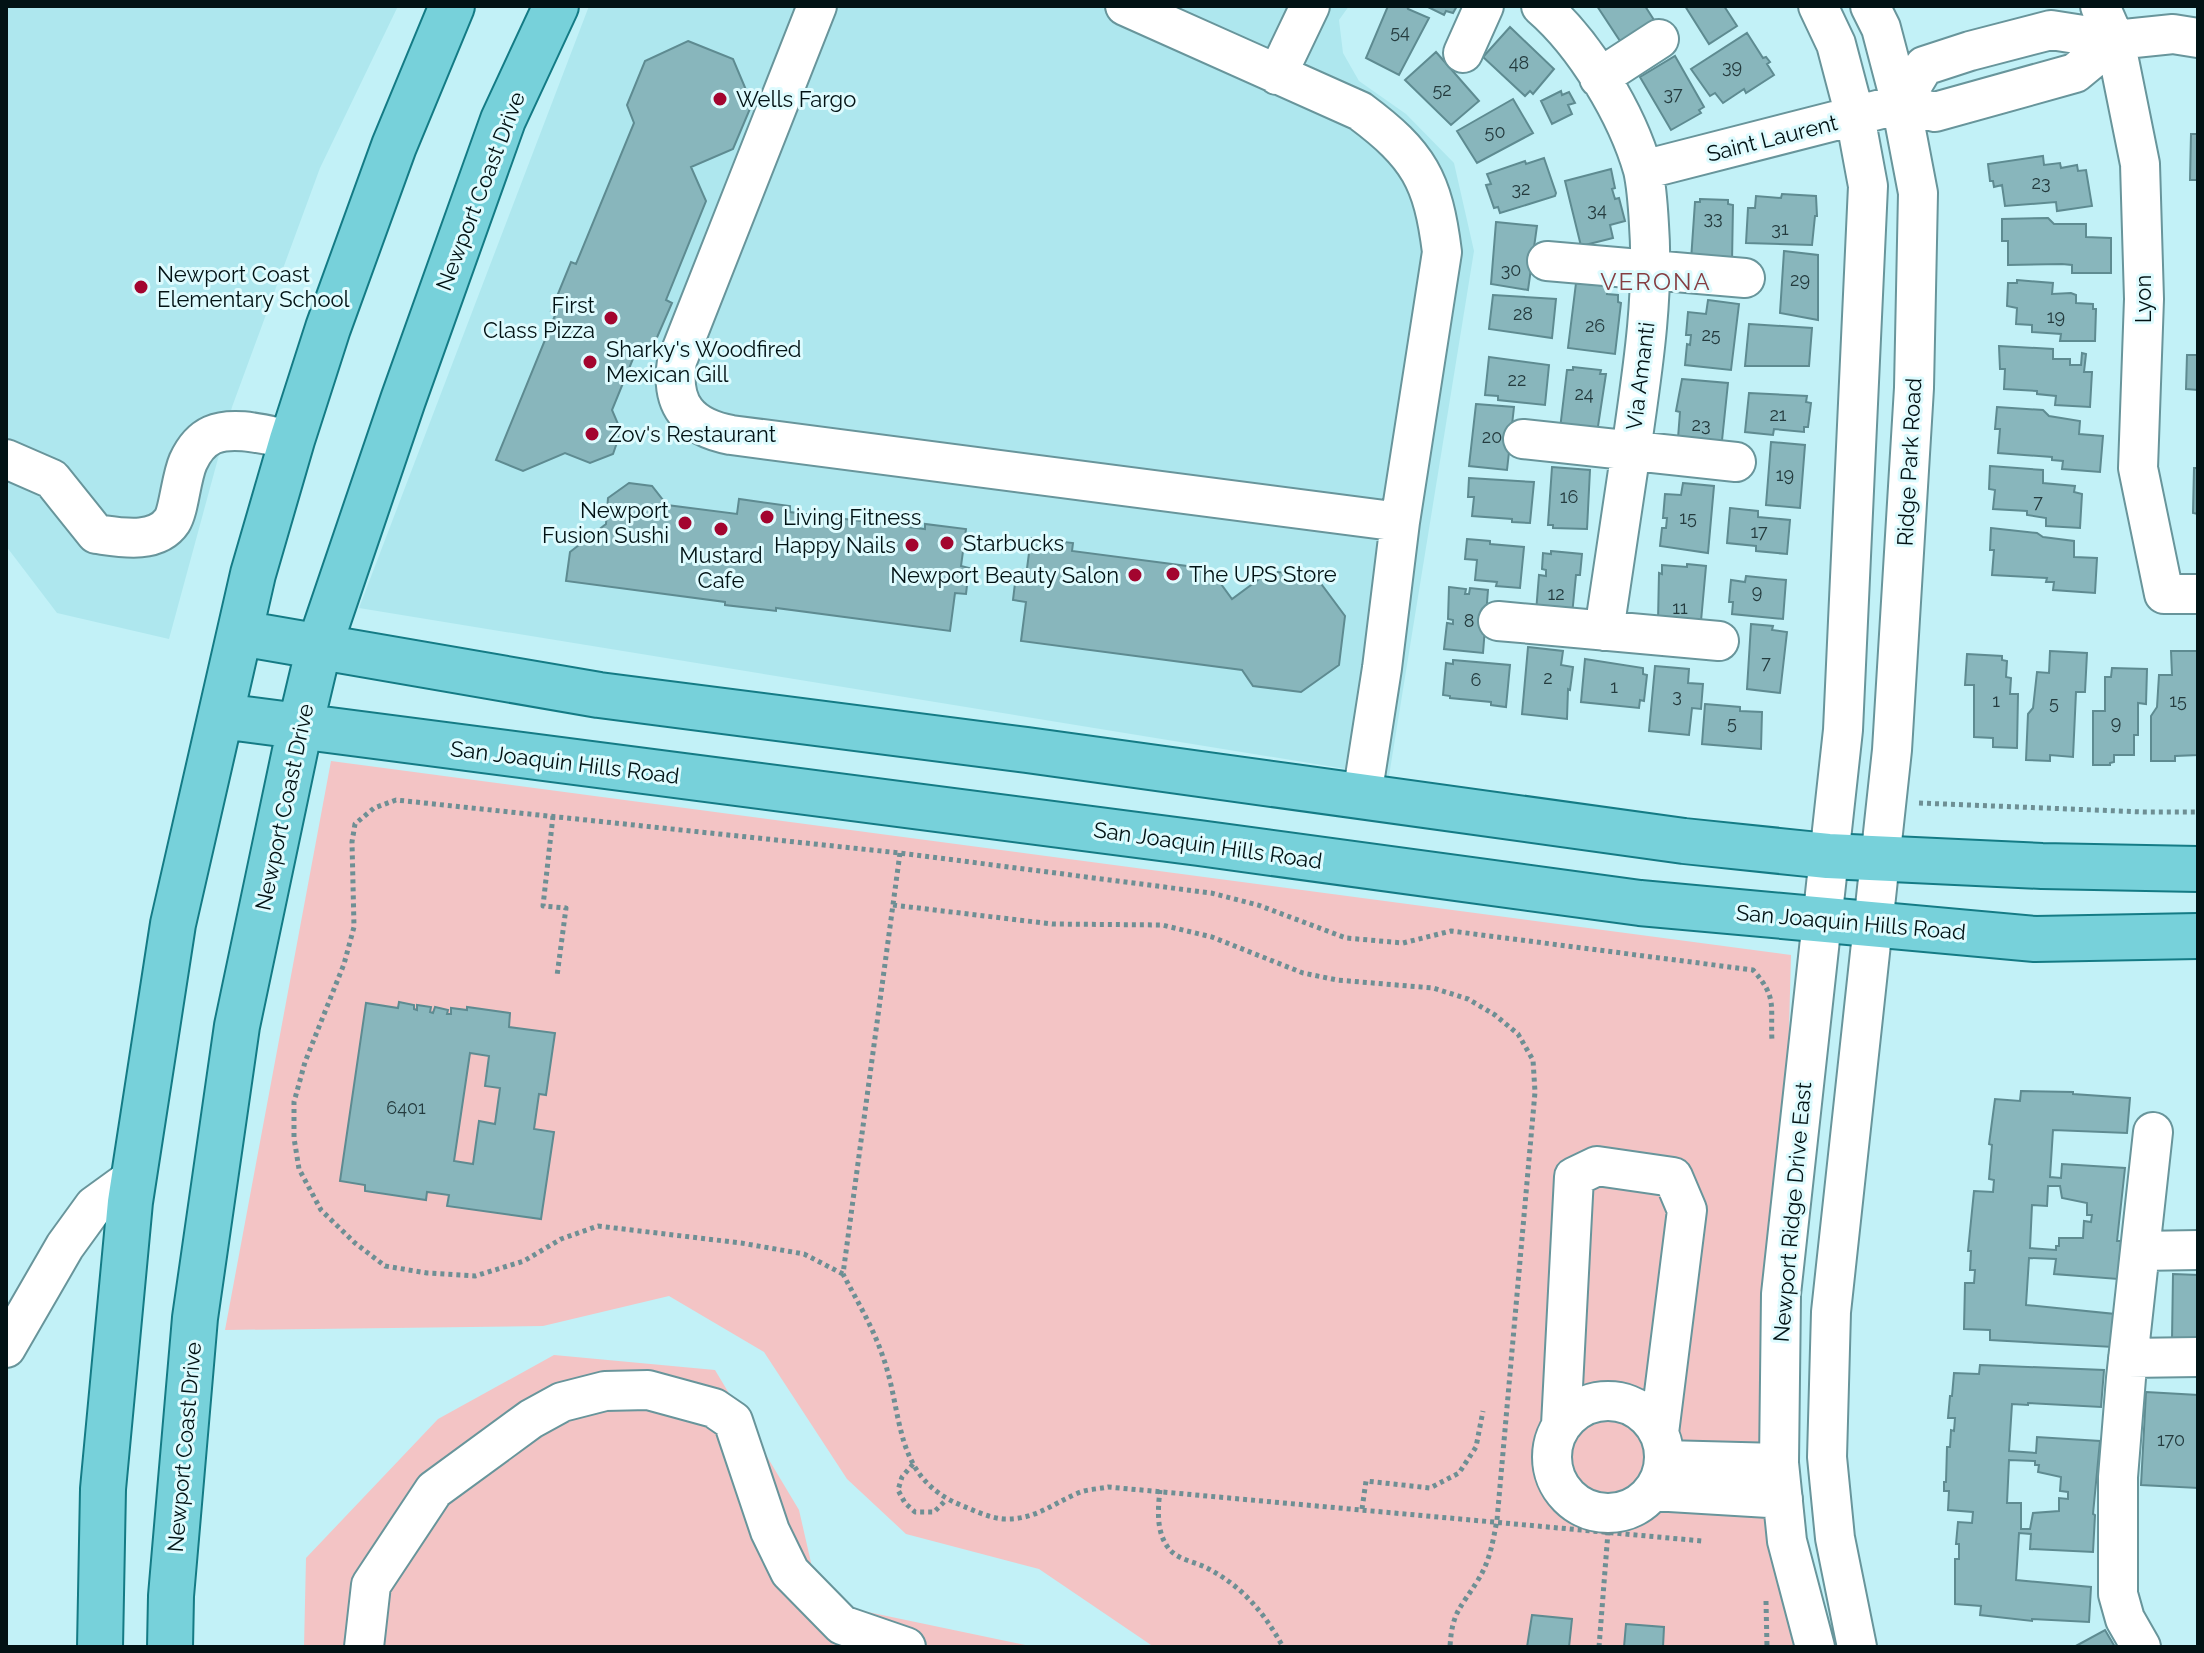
<svg xmlns="http://www.w3.org/2000/svg" width="2204" height="1653" viewBox="0 0 2204 1653" font-family="Raleway,sans-serif">
<style>
.built{fill:#aee7ee}
.green{fill:#f3c4c5}
.building{fill:#88b6bc;stroke:#5e8b91;stroke-width:2;fill-rule:evenodd}
.lines{fill:none;stroke-linecap:round;stroke-linejoin:round}
.minor-casing{stroke:#68959b;stroke-width:42}
.major-casing{stroke:#147b85;stroke-width:48}
.path{stroke:#6e8f94;stroke-width:5;stroke-dasharray:4 4;stroke-linecap:butt}
.minor{stroke:#fff;stroke-width:38}
.major{stroke:#77d1da;stroke-width:44}
.poi-dot{fill:#a3052f;stroke:#defbfe;stroke-width:3}
.labels{text-anchor:middle;stroke-width:6;stroke-linejoin:round;paint-order:stroke}
.number-label{font-size:18px;fill:#243b3e}
.poi-label{font-size:22px;fill:#021214;stroke:#defbfe;text-anchor:start}
.street-label{font-size:22px;fill:#021214;stroke:#defbfe}
.neighbourhood-label{font-size:24px;letter-spacing:2px;fill:#863d42;stroke:#defbfe}
</style>
<rect width="100%" height="100%" fill="#c2f1f7"/>
<path class="built" d="M6 6H398L320 168 232 407 169 639 57 613 6 546Z
M589 6H1349L1339 20 1343 53 1359 81 1406 114 1454 163 1474 251 1389 776 359 608Z"/>
<path class="green" d="M331 761 1791 955 1776 1508 1811 1647H1154L1039 1569 906 1534 847 1479 764 1352 669 1296 543 1326 225 1330Z
M554 1355 715 1370 799 1510 820 1602 1035 1647H304L306 1558 438 1419Z"/>
<path class="building" d="M1388 6H1407L1408 9 1429 18 1399 75 1366 58Z
M1426 6H1457L1453 13 1446 11 1444 15Z
M1597 6H1645L1654 20 1622 44Z
M1685 6H1724L1737 26 1709 44Z
M1510 27 1554 69 1533 94 1530 91 1525 96 1483 57Z
M1747 33 1763 58 1766 57 1770 62 1767 64 1774 75 1746 93 1744 89 1723 103 1715 93 1710 96 1691 69Z
M688 41 733 59 752 104 733 149 691 167 706 201 666 300 672 303 652 349 639 344 612 410 621 431 613 454 590 463 565 453 523 471 496 460 556 313 551 311 571 262 576 264 634 123 627 105 645 61Z
M1436 52 1479 101 1451 125 1405 80Z
M1675 56 1704 107 1699 110 1701 113 1671 130 1640 77Z
M1561 91 1562 95 1569 92 1575 103 1568 105 1572 114 1552 124 1541 101Z
M1513 99 1533 133 1477 163 1457 131Z
M2191 134H2198V180H2190Z
M2043 156 2044 165 2060 163 2061 168 2077 165 2078 171 2086 170 2092 206 2057 211 2056 202 2005 206 2002 185 1994 187 1993 181H1990L1988 164Z
M1544 158 1556 193 1555 196 1500 213 1498 207 1494 208 1486 185 1491 184 1487 174 1525 161 1526 164Z
M1611 169 1615 188 1612 189 1615 199 1619 198 1625 221 1610 225 1613 238 1581 246 1565 181Z
M1782 194 1816 196 1817 216H1815L1812 245 1746 243 1748 208H1755L1756 196 1781 198Z
M1700 199 1728 200V204L1733 205 1732 263 1691 260 1695 202H1700Z
M2048 218 2054 224H2086V237L2111 238V273H2072V265L2062 264 2008 265V241H2002V219Z
M1496 222 1537 226 1528 290 1491 284Z
M1784 251 1818 255V320L1780 313Z
M2017 280 2053 283 2052 294 2071 293 2076 295V303L2093 304V309H2096L2095 341H2060L2061 334 2032 332V325L2016 324 2017 308 2007 306 2008 283H2017Z
M1576 283 1608 286 1607 294 1618 295V302L1621 303 1615 354 1568 348Z
M1493 295 1556 299 1552 338 1489 329Z
M1708 300 1739 304 1731 370 1685 365 1687 344 1690 345 1691 335H1686L1688 312 1706 314Z
M1749 324 1812 328 1809 366H1745Z
M1999 346 2053 349V359H2070V365H2081L2082 353 2086 354 2084 372H2092L2090 407 2055 405 2056 396 2037 394V391L2004 389 2005 369H2000Z
M2187 355H2198V390L2186 389Z
M1489 357 1549 365 1545 405 1498 400V396L1485 395Z
M1573 367 1601 370 1600 374H1606L1597 433 1560 429 1567 370H1573Z
M1682 379 1728 383 1721 450 1678 438 1680 412 1676 411Z
M1749 393 1807 396 1806 402 1811 403 1808 427H1804V432L1774 429 1773 435 1745 432Z
M1476 404 1514 407 1507 470 1469 466Z
M1997 407 2043 410 2049 416 2080 421 2079 434 2103 436 2100 472 2062 469 2063 461 2052 460V457L1998 453 2000 429H1995Z
M1771 442 1805 445 1800 508 1766 505Z
M1990 466 2043 470V483L2075 486 2074 492 2082 494 2080 528 2046 526V518L2027 515V511L1993 509 1995 490 1989 489Z
M1552 467 1590 470 1587 529 1553 528V525H1548Z
M2194 468H2198V514L2193 513Z
M1469 478 1534 482 1530 523 1512 522V519L1472 516 1474 497H1468Z
M629 483 652 486 667 505 737 514 739 499 790 506V512L925 529V524L966 529 961 566 969 568 966 594 955 593 950 631 776 608V611L725 605V602L566 581 570 552 606 524 608 498Z
M1683 483 1714 486 1708 553 1660 546 1662 528H1666L1667 518H1663L1665 494 1681 495Z
M1730 508 1758 511V517L1790 520 1787 554 1756 551V546L1727 543Z
M1991 528 2037 533 2043 537 2074 541V557L2097 558 2095 593 2053 590 2054 582H2046L2047 578 1992 575 1994 550H1990Z
M1031 538 1073 543 1072 551 1210 569 1232 599 1270 571 1316 577 1345 616 1339 665 1301 692 1253 686 1242 670 1021 641 1026 602 1013 600 1016 575 1026 576Z
M1467 539 1490 541V544L1524 547 1520 588 1496 586 1497 582 1475 580 1477 560 1465 559Z
M1551 551 1582 554 1580 575H1576L1572 615 1536 612 1539 575 1546 576V570L1542 569 1543 553 1551 554Z
M1687 564 1706 566 1700 632 1658 621 1659 573 1662 574V565L1687 567Z
M1746 576 1786 580 1783 619 1732 614 1733 602H1729L1731 580 1745 582Z
M1449 587 1466 589 1465 594H1469L1470 588 1488 590 1483 653 1444 649 1447 623 1453 624V620L1448 619Z
M1751 624 1773 626 1772 630 1787 632 1780 693 1747 689Z
M1528 647 1563 651 1561 665 1573 667 1570 690 1568 689 1567 719 1522 714Z
M2050 651 2087 653 2085 692H2076L2073 757 2050 755V761L2026 760 2028 714 2033 708 2037 672 2049 673Z
M2171 651H2198V755L2175 756V761H2151V716L2157 707 2159 675H2172Z
M1967 654 2002 656V660L2007 661 2006 677 2011 678 2010 694H2018L2017 748 1993 747V738L1974 737V685H1965Z
M1585 659 1643 668V674L1647 675 1644 701 1640 700 1639 708 1581 702Z
M1453 660 1510 665 1506 707 1491 705V702L1450 698V696L1443 695 1446 663 1453 664Z
M1655 666 1689 669 1688 683 1703 684 1701 709 1692 708 1689 735 1649 731Z
M2112 668 2147 669 2146 704 2138 703V735H2134V755H2114V762L2110 763V765H2093V711H2105V677H2111Z
M1705 704 1740 707V711L1762 712 1761 749 1702 744Z
M399 1002 414 1005V1009L417 1010V1005L431 1007 430 1012 433 1013 435 1007 448 1010 447 1014H451V1008L467 1010V1007L510 1013 509 1027 555 1033 546 1095 539 1094 534 1129 554 1132 541 1219 447 1206 449 1195 427 1192 426 1200 365 1191V1185L340 1181 366 1003 398 1008ZM470 1053 489 1056 485 1086 500 1088 495 1124 479 1121 473 1164 454 1161Z
M2021 1091 2073 1092V1094L2130 1098 2127 1133 2053 1130 2050 1177 2061 1178 2062 1164 2125 1168 2117 1241H2121L2118 1279 2054 1274 2056 1259 2029 1258 2026 1305 2115 1314 2113 1347 1990 1340V1330L1964 1329 1965 1283H1974L1975 1270H1970L1971 1251H1968L1974 1191 1993 1192 1994 1180 1989 1179 1992 1145 1989 1144 1995 1099 2020 1101ZM2048 1186H2060L2062 1198 2087 1203V1215H2092L2091 1222 2084 1221 2083 1238H2059V1246H2056V1250L2030 1248 2032 1205 2047 1206Z
M2173 1274 2198 1275V1340H2172Z
M1980 1365 2104 1370 2101 1407 2028 1403V1405L2012 1404 2009 1451 2036 1453 2037 1437 2100 1441 2093 1514 2095 1515 2093 1552 2030 1549 2031 1534 2019 1533 2016 1580 2091 1587 2089 1622 2032 1619V1621L1980 1615 1981 1606 1955 1604V1559H1959V1544H1956L1958 1522 1972 1523 1973 1512 1948 1510 1949 1491H1944V1482H1946L1947 1447H1950L1951 1430 1954 1431 1955 1418H1948L1950 1396H1952L1954 1373 1979 1374ZM2009 1460 2035 1461V1465H2039L2038 1472 2061 1477 2060 1491 2068 1492V1499L2059 1498V1511L2033 1513 2030 1529H2021V1503H2007Z
M2146 1392 2198 1395V1488L2141 1485Z
M1532 1615 1572 1619 1569 1647H1527Z
M1626 1624 1664 1627 1663 1647H1624Z
M2105 1630 2115 1647H2074Z"/>
<g class="lines">
<g class="minor-casing">
<path id="minor" d="M817 6 677 361C670 405 689 427 731 435L1400 522
M1125 6 1360 111C1419 155 1433 180 1442 252L1400 522 1382 668 1362 796
M1541 6C1585 44 1627 114 1643 170 1647 188 1648 207 1649 225 1654 296 1643 367 1633 437 1623 502 1614 566 1604 631
M2100 6 2115 40 2140 164 2144 299 2138 468 2164 594H2198
M1463 53 1484 6
M1277 75 1310 6
M1599 78 1659 39
M1901 104 1924 66 1970 51 2051 30 2115 40 2173 34 2198 38
M1643 170 1901 104 1935 112 2075 73 2115 40
M1547 261 1745 278
M1523 439 1736 462
M6 459 52 479 96 534C119 537 156 545 172 521 179 510 181 478 188 462 193 451 201 440 212 435 235 425 269 436 292 440
M1498 621 1719 641
M2140 1251 2198 1250
M6 1348 65 1246 94 1206 134 1177
M2128 1358 2198 1357
M1552 1457a56 56 0 1 1 112 0a56 56 0 1 1-112 0Z
M1561 1425 1574 1177 1597 1166 1673 1177 1687 1210 1659 1433
M1664 1460 1779 1463
M1653 1491 1783 1499
M364 1647 371 1585 434 1490 531 1419 562 1402 605 1391 648 1390 714 1408 733 1421 770 1531 790 1572 842 1625 906 1647
M1815 1647 1787 1541 1779 1463 1781 1294 1843 730 1868 186 1855 116 1836 44 1818 6
M1857 1647 1835 1538 1827 1457 1831 1312 1892 750 1914 388 1918 193 1901 104 1881 28 1870 6
M2141 1647 2125 1619 2118 1594V1477L2126 1378 2153 1132"/>
</g>
<g class="major-casing">
<path id="major" d="M240 633 599 695 1027 750 1684 841 1828 856 2042 866 2198 869
M221 716 1199 843 1640 903 2035 939 2198 936
M100 1647 103 1489 130 1202 173 924 253 574 292 440 328 328 394 146 452 6
M170 1647 171 1596 195 1318 237 1026 300 727 319 647 403 400 503 120 556 6"/>
</g>
<path class="path" d="M1919 803 2144 812H2198
M553 816 543 906 566 908 557 976
M900 853 843 1274C857 1301 873 1327 883 1357 904 1415 892 1478 963 1506 975 1511 990 1518 1004 1519 1035 1520 1052 1504 1078 1493 1087 1489 1099 1489 1108 1487L1702 1541
M893 905 1052 924 1162 925 1212 937 1303 973 1337 980 1433 988 1468 999 1495 1015 1518 1034 1533 1060 1535 1092 1497 1520C1493 1541 1490 1561 1478 1580 1461 1608 1452 1611 1450 1647
M843 1274 804 1254 741 1243 598 1226 561 1239 524 1261 475 1276 427 1273 385 1266 355 1243 321 1210 299 1169 294 1138V1102L305 1062 344 964 354 927 352 842 355 824 374 808 396 800 900 853 1211 893 1258 905 1346 938 1403 943 1451 931 1753 970C1778 998 1770 1006 1772 1041
M913 1464 902 1477 898 1490 905 1503 915 1512H934L946 1500
M1160 1490C1158 1508 1156 1530 1167 1546 1175 1559 1192 1561 1205 1567 1241 1585 1264 1612 1283 1647
M1362 1509 1366 1481 1430 1488 1459 1473 1476 1447 1483 1411
M1766 1601 1767 1647
M1599 1647 1608 1532"/>
<use href="#minor" class="minor"/>
<use href="#major" class="major"/>
</g>
<g class="poi-dot">
<circle cx="720" cy="99" r="8"/>
<circle cx="141" cy="287" r="8"/>
<circle cx="611" cy="318" r="8"/>
<circle cx="590" cy="362" r="8"/>
<circle cx="592" cy="434" r="8"/>
<circle cx="767" cy="517" r="8"/>
<circle cx="685" cy="523" r="8"/>
<circle cx="721" cy="529" r="8"/>
<circle cx="947" cy="543" r="8"/>
<circle cx="912" cy="545" r="8"/>
<circle cx="1173" cy="574" r="8"/>
<circle cx="1135" cy="575" r="8"/>
</g>
<g class="labels">
<g class="number-label">
<text x="1400" y="38">54</text>
<text x="1519" y="69">48</text>
<text x="1732" y="73">39</text>
<text x="1442" y="96">52</text>
<text x="1673" y="100">37</text>
<text x="1495" y="138">50</text>
<text x="2041" y="189">23</text>
<text x="1521" y="195">32</text>
<text x="1597" y="216">34</text>
<text x="1713" y="224">33</text>
<text x="1780" y="235">31</text>
<text x="1511" y="276">30</text>
<text x="1800" y="286">29</text>
<text x="1523" y="320">28</text>
<text x="2056" y="323">19</text>
<text x="1595" y="332">26</text>
<text x="1711" y="341">25</text>
<text x="1517" y="386">22</text>
<text x="1584" y="400">24</text>
<text x="1778" y="421">21</text>
<text x="1701" y="431">23</text>
<text x="1492" y="443">20</text>
<text x="1785" y="481">19</text>
<text x="1569" y="503">16</text>
<text x="2038" y="508">7</text>
<text x="1688" y="524">15</text>
<text x="1759" y="538">17</text>
<text x="1757" y="598">9</text>
<text x="1556" y="600">12</text>
<text x="1680" y="614">11</text>
<text x="1469" y="627">8</text>
<text x="1766" y="669">7</text>
<text x="1548" y="684">2</text>
<text x="1476" y="686">6</text>
<text x="1614" y="693">1</text>
<text x="1677" y="702">3</text>
<text x="1996" y="707">1</text>
<text x="2178" y="707">15</text>
<text x="2054" y="709">5</text>
<text x="1732" y="729">5</text>
<text x="2116" y="729">9</text>
<text x="406" y="1114">6401</text>
<text x="2171" y="1446">170</text>
</g>
<g class="poi-label">
<text x="736" y="107">Wells Fargo</text>
<text x="157" y="282">Newport Coast<tspan x="157" dy="25">Elementary School</tspan></text>
<text x="595" y="313" text-anchor="end">First<tspan x="595" dy="25">Class Pizza</tspan></text>
<text x="606" y="357">Sharky's Woodfired<tspan x="606" dy="25">Mexican Gill</tspan></text>
<text x="608" y="442">Zov's Restaurant</text>
<text x="669" y="518" text-anchor="end">Newport<tspan x="669" dy="25">Fusion Sushi</tspan></text>
<text x="783" y="525">Living Fitness</text>
<text x="963" y="551">Starbucks</text>
<text x="896" y="553" text-anchor="end">Happy Nails</text>
<text x="721" y="563" text-anchor="middle">Mustard<tspan x="721" dy="25">Cafe</tspan></text>
<text x="1189" y="582">The UPS Store</text>
<text x="1119" y="583" text-anchor="end">Newport Beauty Salon</text>
</g>
<g class="street-label">
<text transform="translate(1772 138) rotate(-14)" y="8">Saint Laurent</text>
<text transform="translate(480 191) rotate(-69)" y="8">Newport Coast Drive</text>
<text transform="translate(2143 299) rotate(-90)" y="8">Lyon</text>
<text transform="translate(1640 376) rotate(-83)" y="8">Via Amanti</text>
<text transform="translate(1909 462) rotate(-87)" y="8">Ridge Park Road</text>
<text transform="translate(565 762) rotate(7)" y="8">San Joaquin Hills Road</text>
<text transform="translate(284 807) rotate(-78)" y="8">Newport Coast Drive</text>
<text transform="translate(1208 845) rotate(8)" y="8">San Joaquin Hills Road</text>
<text transform="translate(1851 922) rotate(5)" y="8">San Joaquin Hills Road</text>
<text transform="translate(1792 1212) rotate(-85)" y="8">Newport Ridge Drive East</text>
<text transform="translate(184 1447) rotate(-85)" y="8">Newport Coast Drive</text>
</g>
<g class="neighbourhood-label">
<text x="1656" y="290">VERONA</text>
</g>
</g>
<rect width="2204" height="1653" fill="none" stroke="#021214" stroke-width="16"/>
</svg>
